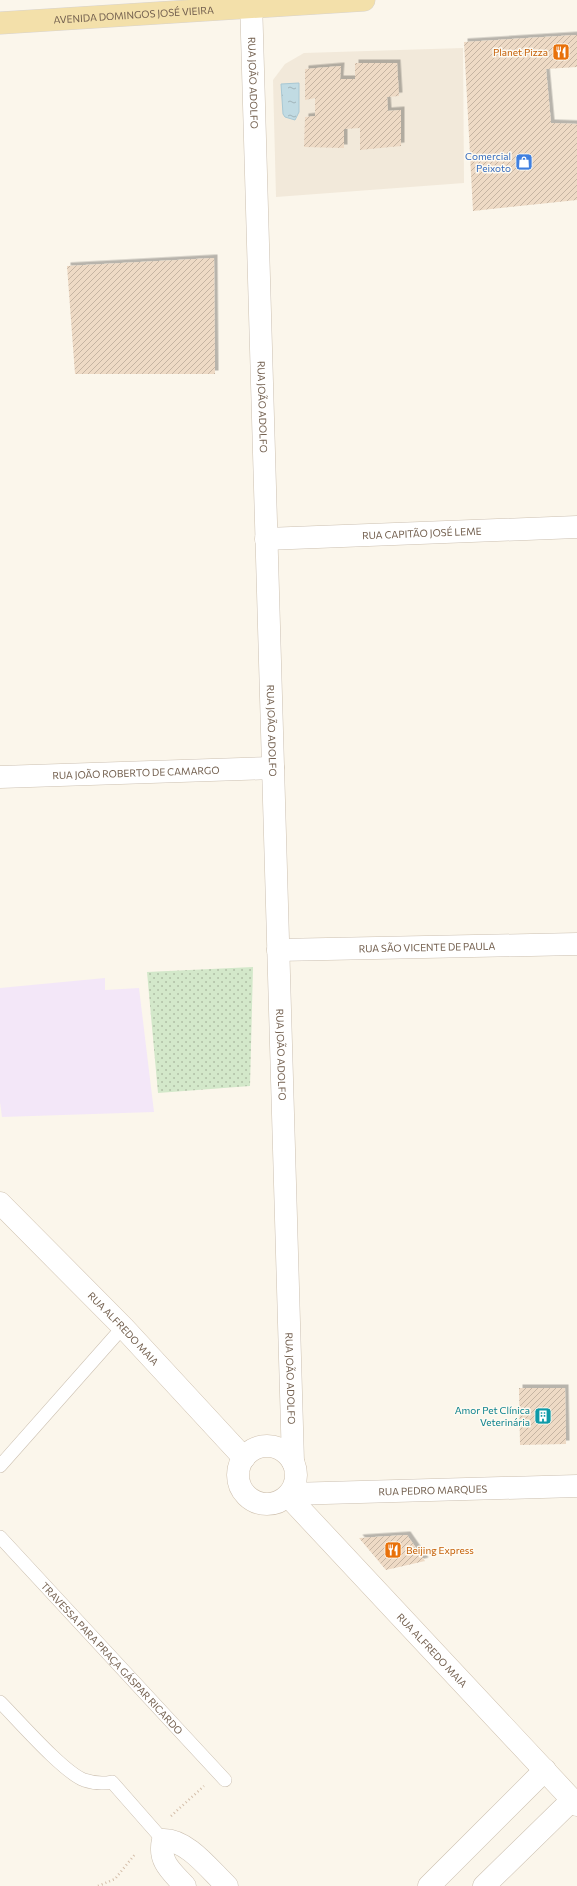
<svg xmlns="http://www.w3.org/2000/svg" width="577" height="1886" viewBox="0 0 577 1886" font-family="Commissioner,sans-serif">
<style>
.residential{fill:#f2e9da}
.education{fill:#f3e7f8}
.park{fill:url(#park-dots)}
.water{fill:url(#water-ripples);stroke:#a8c8d4}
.building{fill:url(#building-hatch);filter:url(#shadow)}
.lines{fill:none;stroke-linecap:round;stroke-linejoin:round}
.lane-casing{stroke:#ccc0b1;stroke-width:14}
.street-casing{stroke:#ccc0b1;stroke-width:23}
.secondary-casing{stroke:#cfc1af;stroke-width:23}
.primary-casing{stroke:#d8d3ce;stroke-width:23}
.path{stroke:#d3bda8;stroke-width:2.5;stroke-dasharray:1 3;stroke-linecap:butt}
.lane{stroke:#fff;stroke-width:13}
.street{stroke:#fff;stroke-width:22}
.secondary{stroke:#fff;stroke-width:22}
.primary{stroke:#f3e0aa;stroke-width:22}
.labels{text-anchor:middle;stroke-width:3;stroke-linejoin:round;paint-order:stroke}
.street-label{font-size:10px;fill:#746150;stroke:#fefaf1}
.food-label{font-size:10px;fill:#c56008;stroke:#fefaf1;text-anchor:end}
.shop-label{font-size:10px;fill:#366cbe;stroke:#fefaf1;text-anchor:end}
.culture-label{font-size:10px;fill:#0d838f;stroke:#fefaf1;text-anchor:end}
</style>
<defs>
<pattern id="park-dots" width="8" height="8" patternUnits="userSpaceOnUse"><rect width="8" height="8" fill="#d3e8ca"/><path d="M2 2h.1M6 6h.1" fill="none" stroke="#b0bfa6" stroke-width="1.8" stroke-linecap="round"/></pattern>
<pattern id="water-ripples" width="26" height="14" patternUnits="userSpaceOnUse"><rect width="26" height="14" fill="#c1dbe3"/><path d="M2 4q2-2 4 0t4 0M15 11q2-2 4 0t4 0" fill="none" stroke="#a1b5ba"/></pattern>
<pattern id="building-hatch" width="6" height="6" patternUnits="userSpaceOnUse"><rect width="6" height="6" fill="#eedac5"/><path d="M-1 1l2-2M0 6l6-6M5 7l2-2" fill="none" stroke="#c5b4a2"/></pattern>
<filter id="shadow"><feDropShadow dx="3.5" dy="-3.5" stdDeviation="0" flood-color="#0004"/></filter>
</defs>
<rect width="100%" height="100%" fill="#fbf6eb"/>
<path class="residential" d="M463 48 464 183 276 197 273 80 285 64 304 53Z"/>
<path class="education" d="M105 978V990L139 988 154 1112 2 1117 0 1102V988Z"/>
<path class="park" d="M253 967 250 1086 158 1093 147 972Z"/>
<path class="water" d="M299 83V112L295 120 285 117 283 114 281 84Z"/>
<path class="building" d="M577 35V67L546 69 551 123 577 124V200L473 211 464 42Z
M355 63H397L399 96 387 97 388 111 401 110V146L360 150V128L344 129V148L304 147 305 117 315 116V98L305 100V69L341 66 340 79H355Z
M214 258 215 374H75L67 266Z
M519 1388H565L566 1444 520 1445Z
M407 1535 425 1561 386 1570 359 1538Z"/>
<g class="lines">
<g class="lane-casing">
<g id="lane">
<path d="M0 1466 123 1327"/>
<path id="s1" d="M0 1537 225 1780"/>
<path d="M0 1702C18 1720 63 1772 84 1780 93 1783 103 1784 112 1782L163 1840"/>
</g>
</g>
<g class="street-casing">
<g id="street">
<path id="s2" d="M251 0 293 1462"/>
<path id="s3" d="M266 539 577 527"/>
<path id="s4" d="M0 777 273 768"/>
<path id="s5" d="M278 950 577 944"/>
<path id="s6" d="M290 1494 577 1486"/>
<path d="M185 1886C171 1871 158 1861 163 1840 187 1839 210 1870 227 1886"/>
<path d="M429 1886 545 1770"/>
<path d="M484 1886 572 1800"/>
</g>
</g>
<g class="secondary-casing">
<g id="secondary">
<path id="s7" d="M0 1203 123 1327 244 1458"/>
<circle cx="267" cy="1475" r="29"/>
<path id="s8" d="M288 1496 577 1805"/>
</g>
</g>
<g class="primary-casing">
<g id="primary">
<path id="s9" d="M0 23 364 0"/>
</g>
</g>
<path class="path" d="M171 1816 204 1786
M98 1886 115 1879 136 1853"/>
<use href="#lane" class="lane"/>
<use href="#street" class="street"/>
<use href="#secondary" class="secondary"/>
<use href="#primary" class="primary"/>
</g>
<defs>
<g id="restaurant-square" transform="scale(0.9)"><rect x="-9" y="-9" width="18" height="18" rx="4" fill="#e8710a" stroke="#fefaf1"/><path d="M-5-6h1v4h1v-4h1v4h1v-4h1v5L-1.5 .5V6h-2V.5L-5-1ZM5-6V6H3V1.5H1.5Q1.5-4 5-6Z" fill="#fff"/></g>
<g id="shop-square" transform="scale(0.9)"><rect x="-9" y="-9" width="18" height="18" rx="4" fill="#3f7fe0" stroke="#fefaf1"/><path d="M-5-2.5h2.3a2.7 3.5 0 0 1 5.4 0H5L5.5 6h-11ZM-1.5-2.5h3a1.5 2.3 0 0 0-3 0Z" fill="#fff"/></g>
<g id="building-square" transform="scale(0.9)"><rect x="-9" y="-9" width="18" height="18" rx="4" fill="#0f9aa8" stroke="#fefaf1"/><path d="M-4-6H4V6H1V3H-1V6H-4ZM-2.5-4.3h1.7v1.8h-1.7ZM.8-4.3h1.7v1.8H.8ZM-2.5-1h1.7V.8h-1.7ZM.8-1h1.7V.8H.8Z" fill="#fff"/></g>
</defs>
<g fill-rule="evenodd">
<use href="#restaurant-square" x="561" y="52"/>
<use href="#shop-square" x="524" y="162"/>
<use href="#building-square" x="543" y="1416"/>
<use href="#restaurant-square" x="393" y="1550"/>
</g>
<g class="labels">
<g class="street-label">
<text dy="4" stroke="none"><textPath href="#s9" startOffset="134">AVENIDA DOMINGOS JOSÉ VIEIRA</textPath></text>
<text dy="4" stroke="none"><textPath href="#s2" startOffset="83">RUA JOÃO ADOLFO</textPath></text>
<text dy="4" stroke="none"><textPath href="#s2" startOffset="407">RUA JOÃO ADOLFO</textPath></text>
<text dy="4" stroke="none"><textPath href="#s3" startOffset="156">RUA CAPITÃO JOSÉ LEME</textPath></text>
<text dy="4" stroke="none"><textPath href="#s2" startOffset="731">RUA JOÃO ADOLFO</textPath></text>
<text dy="4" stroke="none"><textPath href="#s4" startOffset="136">RUA JOÃO ROBERTO DE CAMARGO</textPath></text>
<text dy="4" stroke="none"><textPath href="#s5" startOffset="149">RUA SÃO VICENTE DE PAULA</textPath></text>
<text dy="4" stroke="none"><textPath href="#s2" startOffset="1055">RUA JOÃO ADOLFO</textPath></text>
<text dy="4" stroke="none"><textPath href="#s7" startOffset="176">RUA ALFREDO MAIA</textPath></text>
<text dy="4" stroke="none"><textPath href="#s2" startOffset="1379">RUA JOÃO ADOLFO</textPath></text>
<text dy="4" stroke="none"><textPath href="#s6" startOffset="143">RUA PEDRO MARQUES</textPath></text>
<text dy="4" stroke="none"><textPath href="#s8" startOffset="211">RUA ALFREDO MAIA</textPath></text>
<text dy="4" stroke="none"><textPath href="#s1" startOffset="165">TRAVESSA PARA PRAÇA GÁSPAR RICARDO</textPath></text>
</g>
<g class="food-label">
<text x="548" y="56">Planet Pizza</text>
<text x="406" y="1554" text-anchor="start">Beijing Express</text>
</g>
<g class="shop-label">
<text x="511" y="160">Comercial<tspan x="511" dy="12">Peixoto</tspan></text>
</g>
<g class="culture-label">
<text x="530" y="1414">Amor Pet Clínica<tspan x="530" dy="12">Veterinária</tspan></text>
</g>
</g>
</svg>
